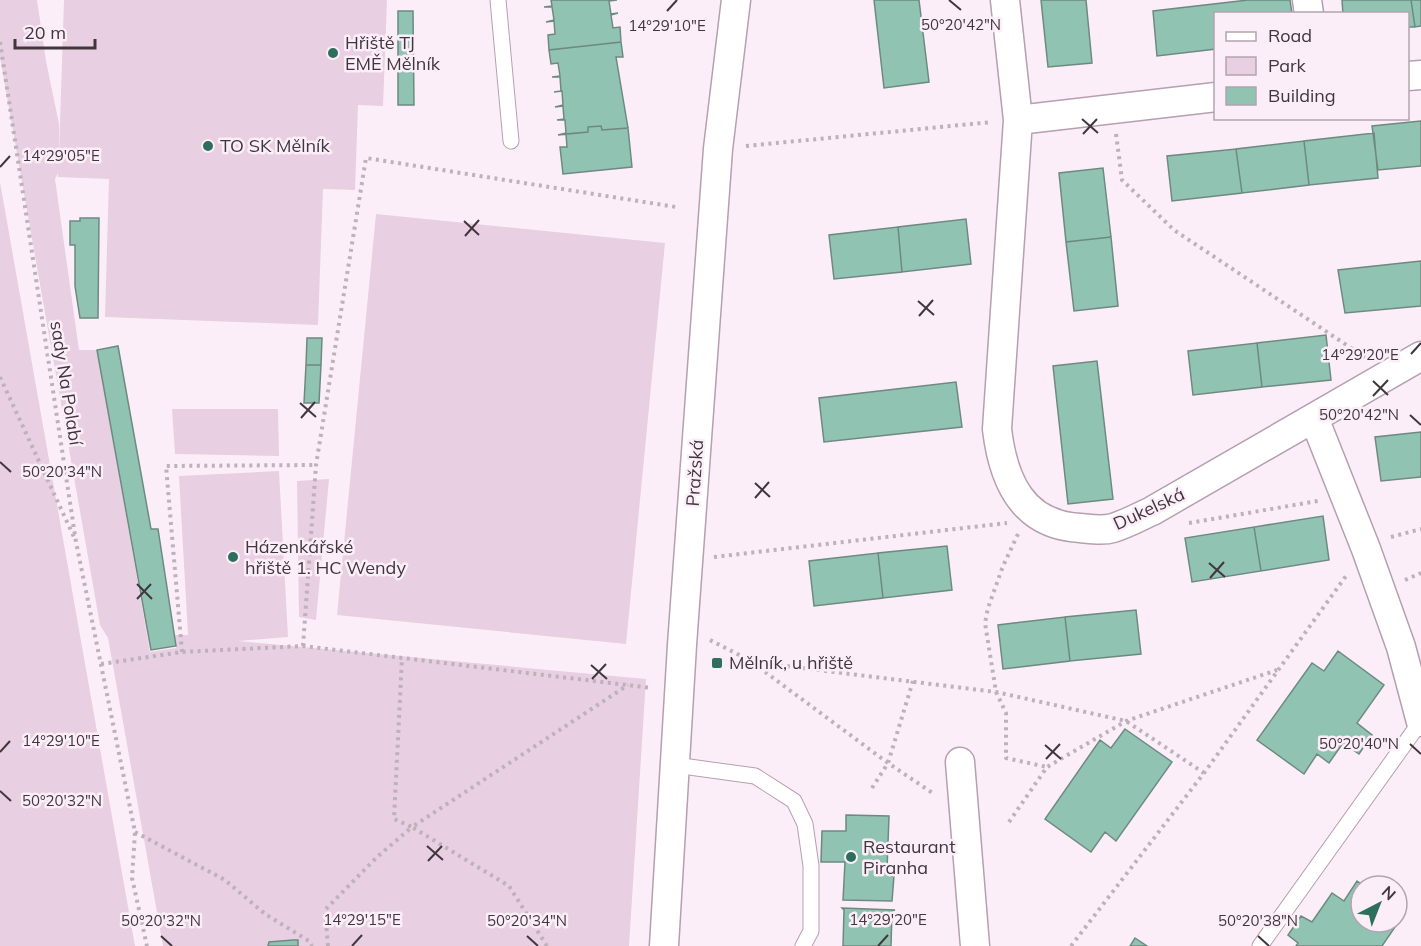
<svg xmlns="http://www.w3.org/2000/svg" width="1421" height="946" viewBox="0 0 1421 946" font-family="Mulish,sans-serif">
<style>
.green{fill:#e8cfe2}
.building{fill:#90c3b2;stroke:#6e8a80;stroke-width:1.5}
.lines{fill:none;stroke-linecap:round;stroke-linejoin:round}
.service-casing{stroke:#b69fb0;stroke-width:17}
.minor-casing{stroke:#b69fb0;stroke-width:31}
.path{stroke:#bdb1ba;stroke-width:4;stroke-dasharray:3 4.5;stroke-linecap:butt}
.service{stroke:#fff;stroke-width:15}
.minor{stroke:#fff;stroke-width:28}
.ticks{fill:none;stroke:#40373e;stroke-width:2}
.poi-dot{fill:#2e6e5c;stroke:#fceef9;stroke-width:2}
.labels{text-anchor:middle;stroke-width:5;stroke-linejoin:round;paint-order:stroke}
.poi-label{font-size:18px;fill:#40373e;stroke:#fceef9;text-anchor:start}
.street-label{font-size:18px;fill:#40373e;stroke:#fceef9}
.ticks-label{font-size:15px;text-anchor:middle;fill:#40373e;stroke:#fceef9;stroke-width:5;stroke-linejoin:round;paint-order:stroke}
</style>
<rect width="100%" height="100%" fill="#fceef9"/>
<path class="green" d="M0 0H37L46 61 59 124V154L64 0H387L383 106 358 105 355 190 323 189 318 325 105 317 109 179 58 177V173L55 179 79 350H97L150 652 176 648 174 635H188L179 476 279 471 288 637 238 641 646 679 629 946H163L108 638 100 625 0 57Z
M0 182 119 856 135 946H0Z
M376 214 665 243 626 644 337 615Z
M172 409H278L279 456 175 454Z
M329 479 316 620 299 617 297 481Z"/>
<path class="building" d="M551 0H617L609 1 611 14 618 13 611 15 613 28 620 27 621 42 549 50 548 35 555 34 554 21 546 22 554 20 552 7H544L552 6Z
M874 0H919L929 82 884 88Z
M1041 0H1086L1092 63 1048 67Z
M1248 0H1290L1292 14H1216V49L1157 56 1153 11Z
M1342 0H1411L1415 27H1408V14H1343Z
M1411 0H1421V26L1415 27Z
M398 11H413L414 105H398Z
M621 42 623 57H616L628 128 602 130 601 126 588 127V132L558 135 566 133 565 120H557L564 119 563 106 555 107 563 105 562 91 554 92 561 91 560 77H552L560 76 558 63 551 64 549 50Z
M1421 121V166L1378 170 1372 126Z
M601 126 602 130 628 128 632 167 563 174 560 147H567L566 134 588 132V127Z
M1374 133 1378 178 1309 185 1304 141Z
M1304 141 1309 185 1242 193 1236 149Z
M1236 149 1242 193 1172 201 1167 156Z
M1103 168 1111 237 1066 242 1059 173Z
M80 218H99L98 318H80L75 286V245H70V221H80Z
M966 219 971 264 902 272 898 227Z
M898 227 902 272 834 279 829 235Z
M1111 237 1118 306 1074 311 1066 242Z
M1421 261V306L1345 313 1338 270Z
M1326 335 1331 380 1262 387 1257 343Z
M307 338H322L321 365H306Z
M1257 343 1262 387 1193 395 1188 351Z
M118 346 151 529H158L176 646 151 650 97 350Z
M1097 361 1113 499 1068 504 1053 366Z
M306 365H321L319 403H304Z
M956 382 962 427 824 442 819 398Z
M1421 432V477L1381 481 1375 437Z
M1323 516 1329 560 1261 571 1254 527Z
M1254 527 1261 571 1192 582 1185 538Z
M947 546 952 590 883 598 878 553Z
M878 553 883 598 814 606 809 561Z
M1136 610 1141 654 1070 661 1065 617Z
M1065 617 1070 661 1003 669 998 625Z
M1338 651 1384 685 1357 723 1372 735 1359 754 1343 743 1329 763 1317 754 1304 774 1257 740 1312 663 1324 671Z
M1125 729 1172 762 1116 841 1105 832 1091 852 1045 819 1100 740 1111 748Z
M846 815 889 816 887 870 891 871V876H894L892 901 843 900 845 862H821L822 831H846Z
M1357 881 1364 886H1361V922H1397V909L1404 914 1382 946H1296L1298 943 1288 935 1301 916 1312 922 1332 893 1344 901Z
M842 908 895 910 892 911 891 946H843L844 910Z
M1135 938 1147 946H1130Z
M293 940H298V946H268L269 942Z"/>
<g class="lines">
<g class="service-casing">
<path id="service" d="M498 0 511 141
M675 765 755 776 794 801 805 824 811 866V931L803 946
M1260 946 1421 721"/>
</g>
<g class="minor-casing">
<path id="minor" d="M1005 0 1018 120 997 429C1003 480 1022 525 1080 528 1091 529 1103 531 1113 528 1126 524 1139 517 1152 511L1421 356
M1307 0 1309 14
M1408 76 1421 75
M1018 120 1216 97
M1314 418 1366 549 1401 647 1421 722
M960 762 975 946
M664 946 682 645 718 149 736 0"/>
</g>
<path class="path" d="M0 42 76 542 135 832 132 878 147 946
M1116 134 1122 180 1174 230 1366 358
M746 146 992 122
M0 377 74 537
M1189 523 1318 501
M1018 534 1003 566 988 608 985 623 996 692 1006 713V758L1047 767
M1391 537 1421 529
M714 557 1007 523
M1405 580 1421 573
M710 640 753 662 996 692 1126 721 1204 773
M303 646 316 465 366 158 676 207
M182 652 166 466 316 465
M753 663 888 763 934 794
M101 664 182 652 303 646 652 688
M872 788 888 763 913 681
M1009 822 1047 767 1126 721 1277 670
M135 832 225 880 265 914 309 941 312 946
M328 946 325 910 377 857 412 827 394 819 402 658
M547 946 509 886 412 827 628 685
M1071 946 1204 773 1346 576"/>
<use href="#service" class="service"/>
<use href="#minor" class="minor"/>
</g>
<path class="ticks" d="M949 0 961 10M667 11 677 0M1082 119 1098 133M1083 134 1097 119M0 167 10 156M464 221 479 235M465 236 479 220M918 301 934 315M919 316 933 300M1411 354 1421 343M1373 381 1388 395M1373 396 1388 380M300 403 316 417M1410 415 1421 425M301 418 315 402M0 462 11 472M755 483 770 497M755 498 769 482M1209 563 1225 577M1210 578 1224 562M137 584 152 599M137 599 151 584M591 665 607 679M592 679 606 664M1410 744 1421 754M1045 745 1061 759M0 752 10 741M1046 759 1060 744M0 791 11 801M427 846 443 860M428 861 442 846M161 936 172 946M527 936 538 946M1258 936 1269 946M352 946 362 935M878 946 888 935"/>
<g class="poi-dot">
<circle cx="333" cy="53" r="6"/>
<circle cx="208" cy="146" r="6"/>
<circle cx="233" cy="557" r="6"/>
<rect x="711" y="657" width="12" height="12" rx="3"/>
<circle cx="851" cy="857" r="6"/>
</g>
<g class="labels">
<g class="poi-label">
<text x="345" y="49">Hřiště TJ<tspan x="345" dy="21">EMĚ Mělník</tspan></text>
<text x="220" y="152">TO SK Mělník</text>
<text x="245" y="553">Házenkářské<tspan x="245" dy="21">hřiště 1. HC Wendy</tspan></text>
<text x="729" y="669">Mělník, u hřiště</text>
<text x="863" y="853">Restaurant<tspan x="863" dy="21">Piranha</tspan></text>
</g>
<g class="street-label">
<text transform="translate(66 383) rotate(81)" y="6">sady Na Polabí</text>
<text transform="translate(695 473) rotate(-86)" y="6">Pražská</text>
<text transform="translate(1149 509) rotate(-25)" y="6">Dukelská</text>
</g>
</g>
<g class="ticks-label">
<text x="961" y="30">50°20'42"N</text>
<text x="667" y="31">14°29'10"E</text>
<text x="61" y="161">14°29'05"E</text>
<text x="1360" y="360">14°29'20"E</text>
<text x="1359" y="420">50°20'42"N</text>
<text x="62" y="477">50°20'34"N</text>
<text x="61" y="746">14°29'10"E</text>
<text x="1359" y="749">50°20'40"N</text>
<text x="62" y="806">50°20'32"N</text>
<text x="362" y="925">14°29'15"E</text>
<text x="888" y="925">14°29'20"E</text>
<text x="161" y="926">50°20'32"N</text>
<text x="527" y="926">50°20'34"N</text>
<text x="1258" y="926">50°20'38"N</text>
</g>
<rect x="1214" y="12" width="195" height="108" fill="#fceef9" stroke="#b1a5ae" stroke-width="1.5"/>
<rect x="1226" y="32" width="30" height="9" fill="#ffffff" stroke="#b1a5ae" stroke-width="1.5"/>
<text x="1268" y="42" font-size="18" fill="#40373e">Road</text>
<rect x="1226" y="57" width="30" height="18" fill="#e8cfe2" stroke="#b1a5ae" stroke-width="1.5"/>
<text x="1268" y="72" font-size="18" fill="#40373e">Park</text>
<rect x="1226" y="87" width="30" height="18" fill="#90c3b2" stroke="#b1a5ae" stroke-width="1.5"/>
<text x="1268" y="102" font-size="18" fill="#40373e">Building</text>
<g transform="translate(1379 904) rotate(42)"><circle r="28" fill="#fceef9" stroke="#b1a5ae" stroke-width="1.5"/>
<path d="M0-4.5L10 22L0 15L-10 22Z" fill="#2e6e5c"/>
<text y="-9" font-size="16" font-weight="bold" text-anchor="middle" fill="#40373e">N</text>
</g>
<path d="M15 39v9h80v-9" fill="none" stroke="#40373e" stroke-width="3"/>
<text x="24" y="39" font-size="18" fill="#40373e" stroke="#fceef9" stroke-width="4.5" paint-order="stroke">20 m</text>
</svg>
